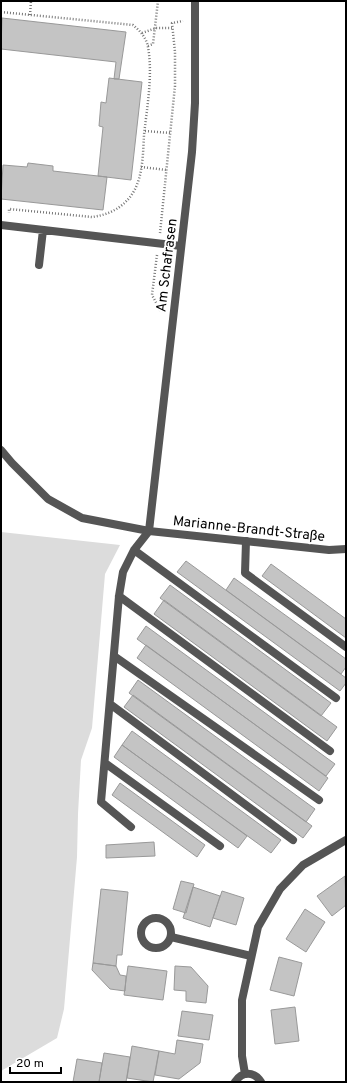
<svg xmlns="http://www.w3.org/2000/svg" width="347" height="1083" viewBox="0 0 347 1083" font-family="Overpass,sans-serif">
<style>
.green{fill:#dcdcdc}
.building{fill:#c4c4c4;stroke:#999}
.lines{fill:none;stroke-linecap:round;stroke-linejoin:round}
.path{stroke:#777;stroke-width:2.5;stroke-dasharray:1 2;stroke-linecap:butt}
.service{stroke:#555;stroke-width:8}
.minor{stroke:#555;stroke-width:8}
.labels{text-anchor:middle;stroke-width:4;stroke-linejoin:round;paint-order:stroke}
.street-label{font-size:14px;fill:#000;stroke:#fff}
</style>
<rect width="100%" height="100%" fill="#fff"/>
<path class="green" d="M1 532 120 545 105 574 92 728 81 760 78 814 77 857 64 1009 57 1038 1 1071Z"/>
<path class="building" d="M2 18 126 32 119 79H114L116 62 1 49Z
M109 78 142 82 131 180 98 176 103 127 99 126 101 102 106 103Z
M28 163 53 166V171L107 177 103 210 1 199 3 165 27 167Z
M186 561 346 678V683L340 691 177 572Z
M271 564 346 619V638L262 576Z
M234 578 346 659V667L341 674 226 590Z
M170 585 331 703 321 716 160 598Z
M164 600 337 727 327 741 154 614Z
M146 626 335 764 326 776 137 639Z
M146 645 328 778 319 791 137 658Z
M138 680 315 809 306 822 129 693Z
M133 695 312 826 303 838 124 707Z
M132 731 281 840 271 853 122 745Z
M122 745 247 836 238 848 114 757Z
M120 783 205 845 197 857 112 795Z
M154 842 155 856 106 858V845Z
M345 876 346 905 332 916 317 896Z
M181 881 194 884 186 913 173 909Z
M193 887 220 896 210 927 183 918Z
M101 889 128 892 122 955H117L116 966 93 963Z
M222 891 244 898 236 925 213 918Z
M305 909 325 922 306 952 286 939Z
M279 957 302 963 294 996 270 990Z
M93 963 116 966 120 975 126 976 125 991 110 989 92 970Z
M128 966 167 971 163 1000 124 995Z
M175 966 191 967 208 986 206 1003 186 1001V991L174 990Z
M295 1007 299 1041 275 1044 271 1010Z
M182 1011 213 1015 209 1040 178 1036Z
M177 1040 203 1044 200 1063 179 1079 155 1075 159 1051 175 1054Z
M132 1046 159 1051 153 1082 127 1078Z
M104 1053 130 1057 126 1082H99Z
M77 1059 102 1063 99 1082H73Z"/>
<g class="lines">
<path class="path" d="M1 12 133 25C140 31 146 37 148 47 153 75 147 107 144 135 143 153 143 175 134 191 125 207 109 215 92 217L9 209V213
M30 15 31 1
M142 33 156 28H172
M148 46 153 44 158 1
M145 131 171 133
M141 167 167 170
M160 233 175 86V52L172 23 183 21
M157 255 152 295 161 312"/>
<path class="service" d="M1 225 181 246
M39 265 43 230
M246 541 245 573 346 647
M134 550 336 698
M119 596 330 751
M114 656 319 800
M110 704 293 840
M105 763 220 846
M131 827 101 802 119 596 123 572 134 550 149 531
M141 933a15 15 0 1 1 30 0a15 15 0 1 1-30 0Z
M171 937 251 956
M235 1082C242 1071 254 1071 261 1082"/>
<path class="minor" d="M1 450 12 463 48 499 82 518 149 531 329 550 346 549
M149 531 192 152 195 103V1
M245 1074 242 1056V1000L258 927 280 889 303 865 346 840"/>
</g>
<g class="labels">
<g class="street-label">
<text transform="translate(166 265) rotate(-83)" y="5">Am Schafrasen</text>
<text transform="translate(249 528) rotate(6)" y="5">Marianne-Brandt-Straße</text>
</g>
</g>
<rect width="347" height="1083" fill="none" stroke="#000000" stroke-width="4"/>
<path d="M10 1067v6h51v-6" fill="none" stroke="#000000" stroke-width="2"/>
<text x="16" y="1067" font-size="12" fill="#000000" stroke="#ffffff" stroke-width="3" paint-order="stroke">20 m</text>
</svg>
